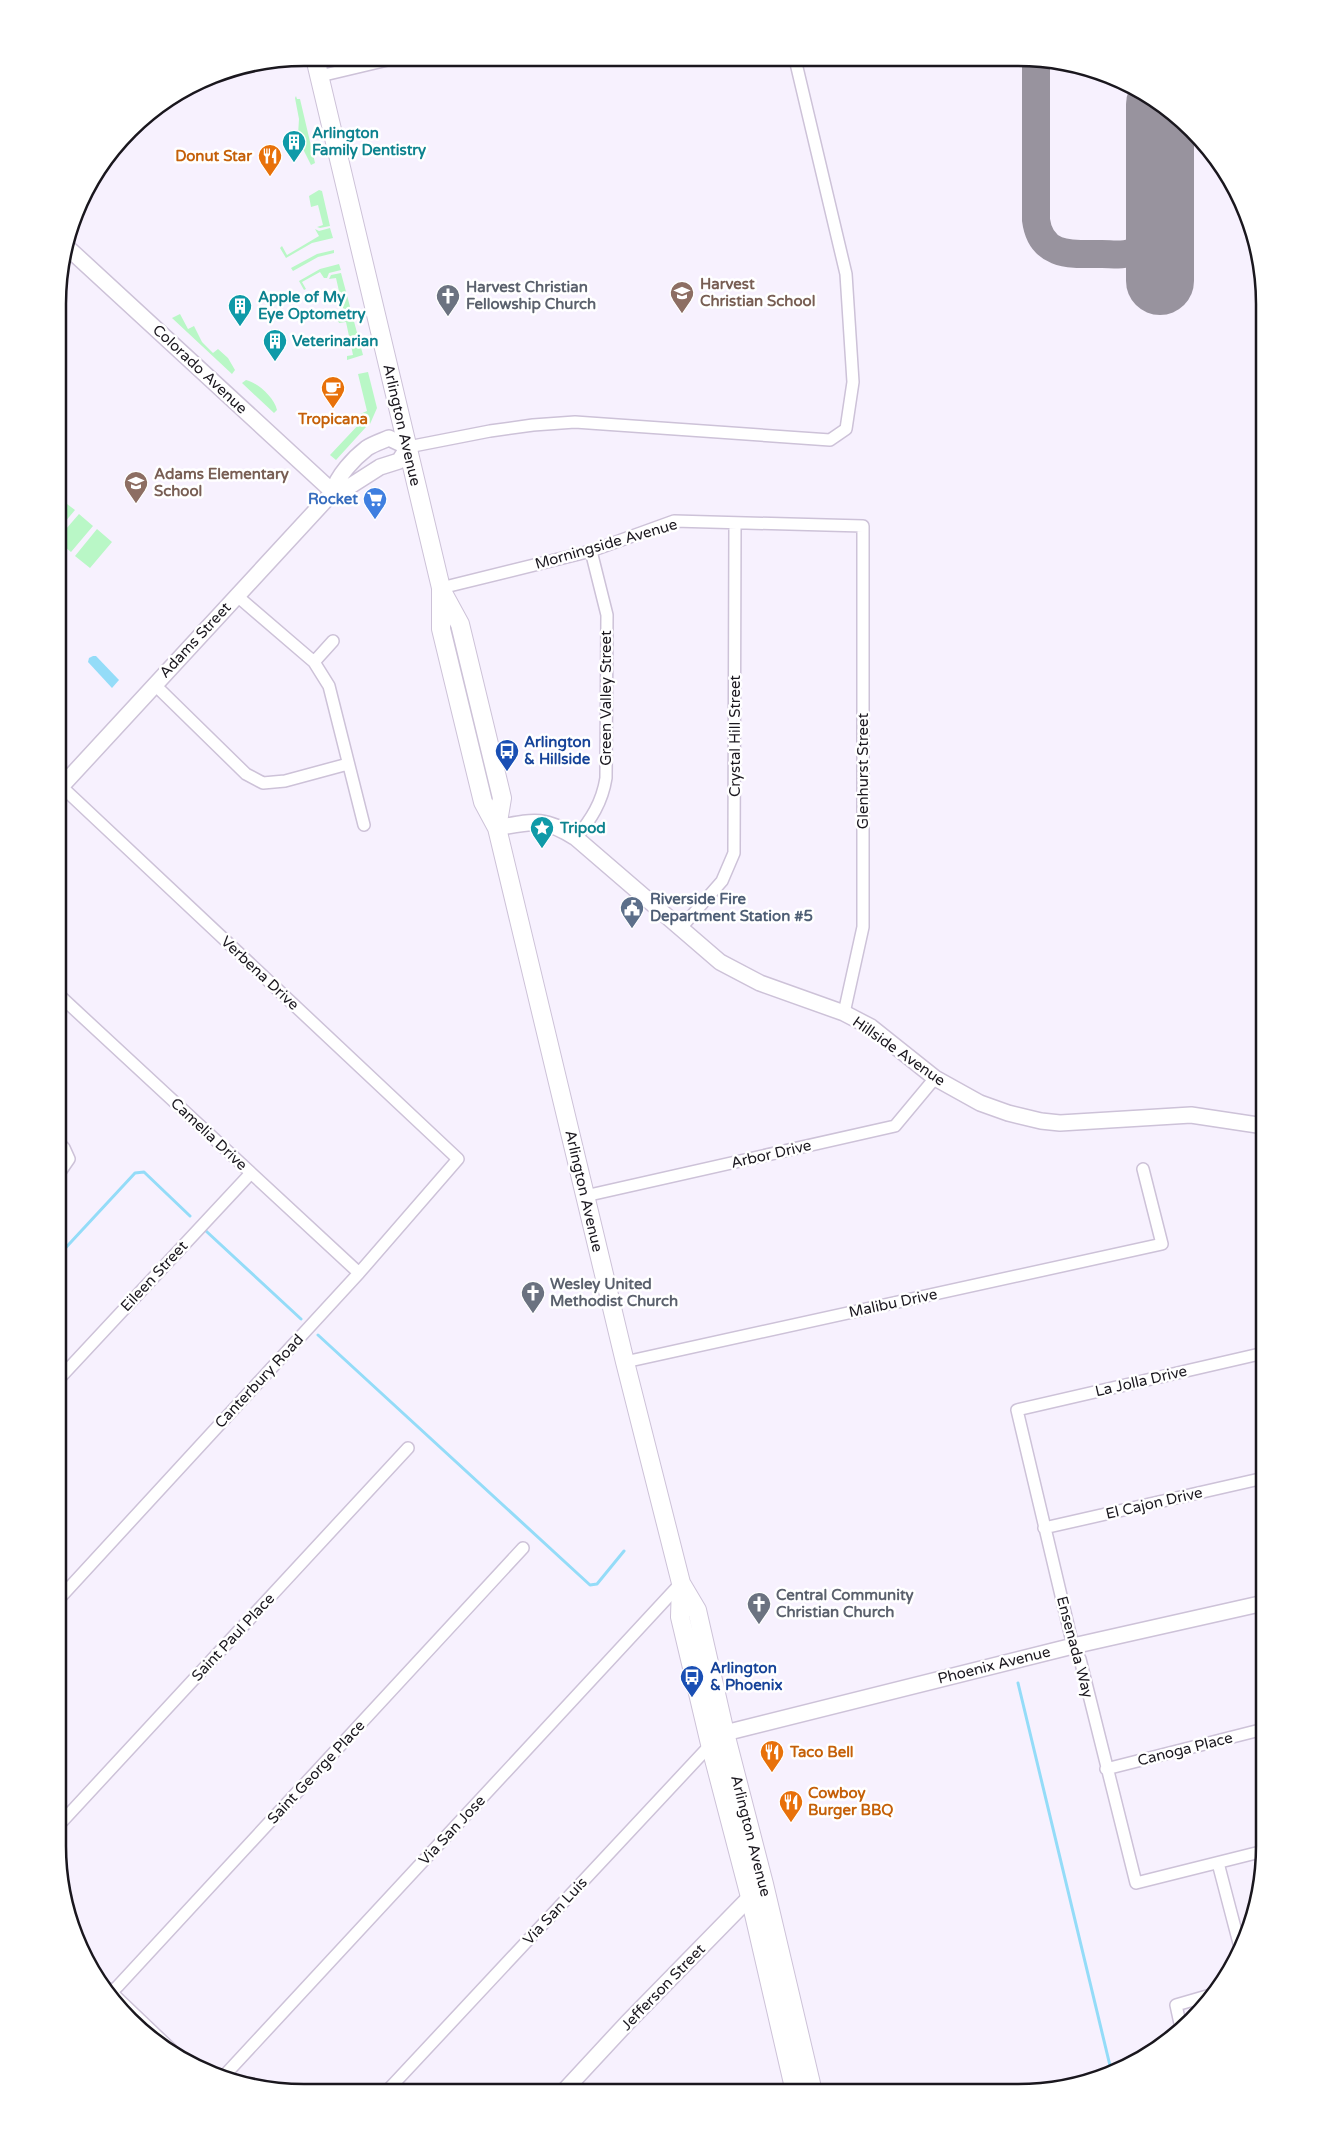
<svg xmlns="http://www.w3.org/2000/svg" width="1322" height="2150" viewBox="0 0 1322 2150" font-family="'Varela Round',sans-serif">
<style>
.green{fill:#b9f7c6}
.water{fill:#94dcf8}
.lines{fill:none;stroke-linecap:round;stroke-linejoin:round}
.stream{stroke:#94dcf8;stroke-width:3}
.taxiway{stroke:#98939e;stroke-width:28}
.runway{stroke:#98939e;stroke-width:68}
.street-casing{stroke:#cdc2d8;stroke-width:14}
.secondary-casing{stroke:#cdc2d8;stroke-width:18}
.primary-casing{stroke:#cdc2d8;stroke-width:20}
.street{stroke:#fff;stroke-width:11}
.secondary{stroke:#fff;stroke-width:15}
.primary{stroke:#fff;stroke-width:18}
.labels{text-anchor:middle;stroke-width:5;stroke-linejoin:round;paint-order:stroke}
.culture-label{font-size:15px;font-weight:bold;fill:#0d838f;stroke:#fff;text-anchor:start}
.food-label{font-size:15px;font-weight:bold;fill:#c56008;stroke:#fff;text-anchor:start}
.education-label{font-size:15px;font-weight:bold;fill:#785e54;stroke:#fff;text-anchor:start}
.worship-label{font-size:15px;font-weight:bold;fill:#5b616d;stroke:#fff;text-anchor:start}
.street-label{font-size:15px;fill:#1a171e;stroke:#fff}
.shop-label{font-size:15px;font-weight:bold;fill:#366cbe;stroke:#fff;text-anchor:end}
.transit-label{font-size:15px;font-weight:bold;fill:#164399;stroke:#fff;text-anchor:start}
.service-label{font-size:15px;font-weight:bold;fill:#4e5e75;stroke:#fff;text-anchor:start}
.rim{fill:none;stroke:#1a171e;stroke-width:2.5}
</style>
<rect width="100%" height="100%" fill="#f7f1fe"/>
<path class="green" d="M296 96 297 99H300L315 163 311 165 300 143 301 142 298 135 299 119 295 98Z
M319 190 322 191 330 226 320 228 317 227 323 225 318 205 311 207 309 196Z
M330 228 333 238 312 243 286 258 280 248 282 246 287 255 319 236 315 229 319 231Z
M334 250V253L318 257 293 271 291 268 317 254Z
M339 264 341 270 329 273 327 278H324L320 272 302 282 306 289 304 290 299 281 320 269Z
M341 273 363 355 347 360V356L353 355 346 322 339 323 338 320 345 318 336 278 329 279 331 275Z
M180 314 188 329 194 326 202 342 213 353 218 349 228 358 235 370 232 374 172 318Z
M368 372 377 408 370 424 360 414 367 411 358 374Z
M246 380C258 383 274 397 277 410L274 413 242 383Z
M361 422 366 427 336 460 330 455Z
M59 498 75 510 59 529Z
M79 514 93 526 71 552 59 542V537Z
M97 529 112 542 90 568 75 556Z"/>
<path class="water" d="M93 656H96L119 680 112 688 88 662 89 658Z"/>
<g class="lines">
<path class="stream" d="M206 1231 301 1319
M58 1256 135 1173 144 1172 190 1216
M318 1335 590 1585 597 1584 624 1551
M1018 1683 1112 2074"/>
<path class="taxiway" d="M1036 60V220C1041 258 1073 254 1102 254 1112 254 1124 256 1133 252 1143 248 1152 237 1160 230"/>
<path class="runway" d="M1160 281V104"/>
<g class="street-casing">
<path id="street" d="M320 76 396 58
M408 447 490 431 533 425 575 422 830 440 846 429 853 382 846 274 795 59
M441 588 591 551 674 521 863 526V927L844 1013
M236 595 314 662 329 686 364 825
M314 662 333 641
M154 684 246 774 263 783 285 781 348 764
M576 838C591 819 602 803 606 778L607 615 591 551
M680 929 722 881 734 853 735 523
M59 995 359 1273
M58 1175 69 1159 64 1148 58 1142
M585 1196 895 1126 935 1078
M625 1362 1162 1244 1143 1169
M58 1380 251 1173
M1044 1528 1264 1478
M58 1600 359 1273 458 1159 61 786
M1106 1769 1264 1729
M58 1826 408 1448
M1264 1851 1136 1883 1080 1659 1073 1646 1017 1410 1264 1353
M1218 1863 1240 1947
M108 1995 118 1986 523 1548
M1181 2028 1176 2005 1214 1994
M223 2077 681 1583
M387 2091 714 1741"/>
</g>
<g class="secondary-casing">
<path id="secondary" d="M67 247 333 492
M59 789 333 492C337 476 354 458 367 448 373 444 382 441 389 438L408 447 399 461 380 467 344 490 333 492
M497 828C533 821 544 817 576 838L720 962 760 983 844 1013 871 1027 935 1078 980 1103 1008 1113 1041 1121 1060 1123 1191 1115 1264 1126
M725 1733 1073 1646 1264 1603
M105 1989 170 2051
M564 2091 627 2023 757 1890"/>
</g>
<g class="primary-casing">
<path id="primary" d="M315 58 441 588V629L483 802 497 828 625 1362 681 1583 697 1610 725 1733 764 1884 813 2092
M442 591 460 624 502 798 497 828
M681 1583 680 1617 710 1744 750 1897 795 2092"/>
</g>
<use href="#street" class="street"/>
<use href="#secondary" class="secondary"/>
<use href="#primary" class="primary"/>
</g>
<defs>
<g id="building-pin" transform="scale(1.25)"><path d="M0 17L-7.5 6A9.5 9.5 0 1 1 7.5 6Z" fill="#0f9aa8" stroke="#fff"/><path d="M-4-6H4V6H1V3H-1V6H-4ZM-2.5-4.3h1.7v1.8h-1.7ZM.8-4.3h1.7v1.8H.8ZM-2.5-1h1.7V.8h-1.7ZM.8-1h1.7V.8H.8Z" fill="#fff"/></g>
<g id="restaurant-pin" transform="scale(1.25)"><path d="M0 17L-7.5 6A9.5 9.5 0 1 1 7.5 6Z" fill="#e8710a" stroke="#fff"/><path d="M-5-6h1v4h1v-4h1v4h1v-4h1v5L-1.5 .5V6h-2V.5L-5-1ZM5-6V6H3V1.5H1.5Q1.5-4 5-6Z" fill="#fff"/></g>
<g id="school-pin" transform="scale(1.25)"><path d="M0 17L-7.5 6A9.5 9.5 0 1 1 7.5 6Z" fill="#8d6e63" stroke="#fff"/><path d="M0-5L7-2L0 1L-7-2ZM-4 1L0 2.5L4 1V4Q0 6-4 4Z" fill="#fff"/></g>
<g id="church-pin" transform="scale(1.25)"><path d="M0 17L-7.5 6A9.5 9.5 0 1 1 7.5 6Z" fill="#6b7280" stroke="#fff"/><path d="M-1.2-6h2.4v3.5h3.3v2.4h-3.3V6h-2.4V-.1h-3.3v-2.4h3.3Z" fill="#fff"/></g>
<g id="cafe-pin" transform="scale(1.25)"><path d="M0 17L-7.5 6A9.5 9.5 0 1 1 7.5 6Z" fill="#e8710a" stroke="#fff"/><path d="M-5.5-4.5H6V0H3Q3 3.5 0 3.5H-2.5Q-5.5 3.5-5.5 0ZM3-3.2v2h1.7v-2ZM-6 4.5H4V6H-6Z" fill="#fff"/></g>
<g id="supermarket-pin" transform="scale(1.25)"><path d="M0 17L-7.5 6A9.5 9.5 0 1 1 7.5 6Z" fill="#3f7fe0" stroke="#fff"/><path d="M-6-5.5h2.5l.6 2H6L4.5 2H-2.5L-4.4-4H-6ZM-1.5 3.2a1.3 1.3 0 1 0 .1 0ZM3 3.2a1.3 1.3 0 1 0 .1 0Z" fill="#fff"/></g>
<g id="bus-pin" transform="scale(1.25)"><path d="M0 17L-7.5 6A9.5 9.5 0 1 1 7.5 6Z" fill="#1a4fb4" stroke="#fff"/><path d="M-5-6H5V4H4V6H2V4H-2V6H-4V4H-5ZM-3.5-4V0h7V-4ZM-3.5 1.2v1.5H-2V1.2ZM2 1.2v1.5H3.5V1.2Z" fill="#fff"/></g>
<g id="sight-pin" transform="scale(1.25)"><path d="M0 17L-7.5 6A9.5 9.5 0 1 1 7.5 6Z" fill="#0f9aa8" stroke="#fff"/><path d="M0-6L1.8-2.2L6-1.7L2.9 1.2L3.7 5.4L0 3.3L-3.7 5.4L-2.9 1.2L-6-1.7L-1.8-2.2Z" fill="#fff"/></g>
<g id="civic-pin" transform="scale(1.25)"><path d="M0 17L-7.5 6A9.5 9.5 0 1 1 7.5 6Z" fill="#5c6f8a" stroke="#fff"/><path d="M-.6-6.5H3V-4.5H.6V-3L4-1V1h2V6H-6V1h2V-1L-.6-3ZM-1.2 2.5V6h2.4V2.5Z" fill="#fff"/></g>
</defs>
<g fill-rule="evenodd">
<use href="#building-pin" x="294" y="142"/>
<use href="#restaurant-pin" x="270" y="156"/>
<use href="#school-pin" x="682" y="293"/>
<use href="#church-pin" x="448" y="296"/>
<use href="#building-pin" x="240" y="306"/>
<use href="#building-pin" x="275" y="341"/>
<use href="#cafe-pin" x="333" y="388"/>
<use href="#school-pin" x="136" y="483"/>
<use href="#supermarket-pin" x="375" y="499"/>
<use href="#bus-pin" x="507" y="751"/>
<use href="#sight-pin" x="542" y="828"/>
<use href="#civic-pin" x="632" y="908"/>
<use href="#church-pin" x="533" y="1293"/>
<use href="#church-pin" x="759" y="1604"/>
<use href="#bus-pin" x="692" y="1677"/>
<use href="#restaurant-pin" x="772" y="1752"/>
<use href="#restaurant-pin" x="791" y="1802"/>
</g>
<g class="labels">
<g class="culture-label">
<text x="312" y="138">Arlington<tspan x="312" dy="17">Family Dentistry</tspan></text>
<text x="258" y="302">Apple of My<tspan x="258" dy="17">Eye Optometry</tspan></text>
<text x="292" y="346">Veterinarian</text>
<text x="560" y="833">Tripod</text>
</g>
<g class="food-label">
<text x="252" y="161" text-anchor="end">Donut Star</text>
<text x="333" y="424" text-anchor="middle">Tropicana</text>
<text x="790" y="1757">Taco Bell</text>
<text x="808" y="1798">Cowboy<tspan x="808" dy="17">Burger BBQ</tspan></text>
</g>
<g class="education-label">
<text x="700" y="289">Harvest<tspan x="700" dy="17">Christian School</tspan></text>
<text x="154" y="479">Adams Elementary<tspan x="154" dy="17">School</tspan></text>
</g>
<g class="worship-label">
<text x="466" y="292">Harvest Christian<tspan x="466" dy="17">Fellowship Church</tspan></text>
<text x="550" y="1289">Wesley United<tspan x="550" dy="17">Methodist Church</tspan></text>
<text x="776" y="1600">Central Community<tspan x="776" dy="17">Christian Church</tspan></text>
</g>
<g class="street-label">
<text transform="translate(200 369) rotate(43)" y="5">Colorado Avenue</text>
<text transform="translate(402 425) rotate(77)" y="5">Arlington Avenue</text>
<text transform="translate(606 544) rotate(-16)" y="5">Morningside Avenue</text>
<text transform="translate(195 640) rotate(-47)" y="5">Adams Street</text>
<text transform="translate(606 698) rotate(-90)" y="5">Green Valley Street</text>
<text transform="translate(735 736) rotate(-90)" y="5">Crystal Hill Street</text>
<text transform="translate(863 771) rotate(-90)" y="5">Glenhurst Street</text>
<text transform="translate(260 973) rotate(43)" y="5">Verbena Drive</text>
<text transform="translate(899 1051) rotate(35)" y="5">Hillside Avenue</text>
<text transform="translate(209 1134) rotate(43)" y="5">Camelia Drive</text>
<text transform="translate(771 1154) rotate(-13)" y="5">Arbor Drive</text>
<text transform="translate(584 1191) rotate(77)" y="5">Arlington Avenue</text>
<text transform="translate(154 1276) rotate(-47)" y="5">Eileen Street</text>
<text transform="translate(893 1303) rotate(-12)" y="5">Malibu Drive</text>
<text transform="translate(259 1381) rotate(-47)" y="5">Canterbury Road</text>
<text transform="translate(1141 1381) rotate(-13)" y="5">La Jolla Drive</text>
<text transform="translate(1154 1503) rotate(-13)" y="5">El Cajon Drive</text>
<text transform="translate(233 1637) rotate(-47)" y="5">Saint Paul Place</text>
<text transform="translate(1075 1647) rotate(75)" y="5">Ensenada Way</text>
<text transform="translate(994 1665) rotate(-14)" y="5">Phoenix Avenue</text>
<text transform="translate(1185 1749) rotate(-14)" y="5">Canoga Place</text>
<text transform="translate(316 1772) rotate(-47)" y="5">Saint George Place</text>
<text transform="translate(452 1830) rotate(-47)" y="5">Via San Jose</text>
<text transform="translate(751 1836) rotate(76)" y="5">Arlington Avenue</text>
<text transform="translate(555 1911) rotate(-47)" y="5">Via San Luis</text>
<text transform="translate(663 1987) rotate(-46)" y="5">Jefferson Street</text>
</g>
<g class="shop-label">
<text x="358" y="504">Rocket</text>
</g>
<g class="transit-label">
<text x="524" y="747">Arlington<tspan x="524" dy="17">&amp; Hillside</tspan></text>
<text x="710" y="1673">Arlington<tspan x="710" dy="17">&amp; Phoenix</tspan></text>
</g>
<g class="service-label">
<text x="650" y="904">Riverside Fire<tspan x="650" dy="17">Department Station #5</tspan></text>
</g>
</g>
<path d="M0 0H1322V2150H0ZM304 66H1018A238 238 0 0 1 1256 304V1846A238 238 0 0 1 1018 2084H304A238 238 0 0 1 66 1846V304A238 238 0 0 1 304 66Z" fill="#fff" fill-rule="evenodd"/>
<path class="rim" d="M304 66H1018A238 238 0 0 1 1256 304V1846A238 238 0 0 1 1018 2084H304A238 238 0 0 1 66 1846V304A238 238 0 0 1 304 66Z"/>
</svg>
